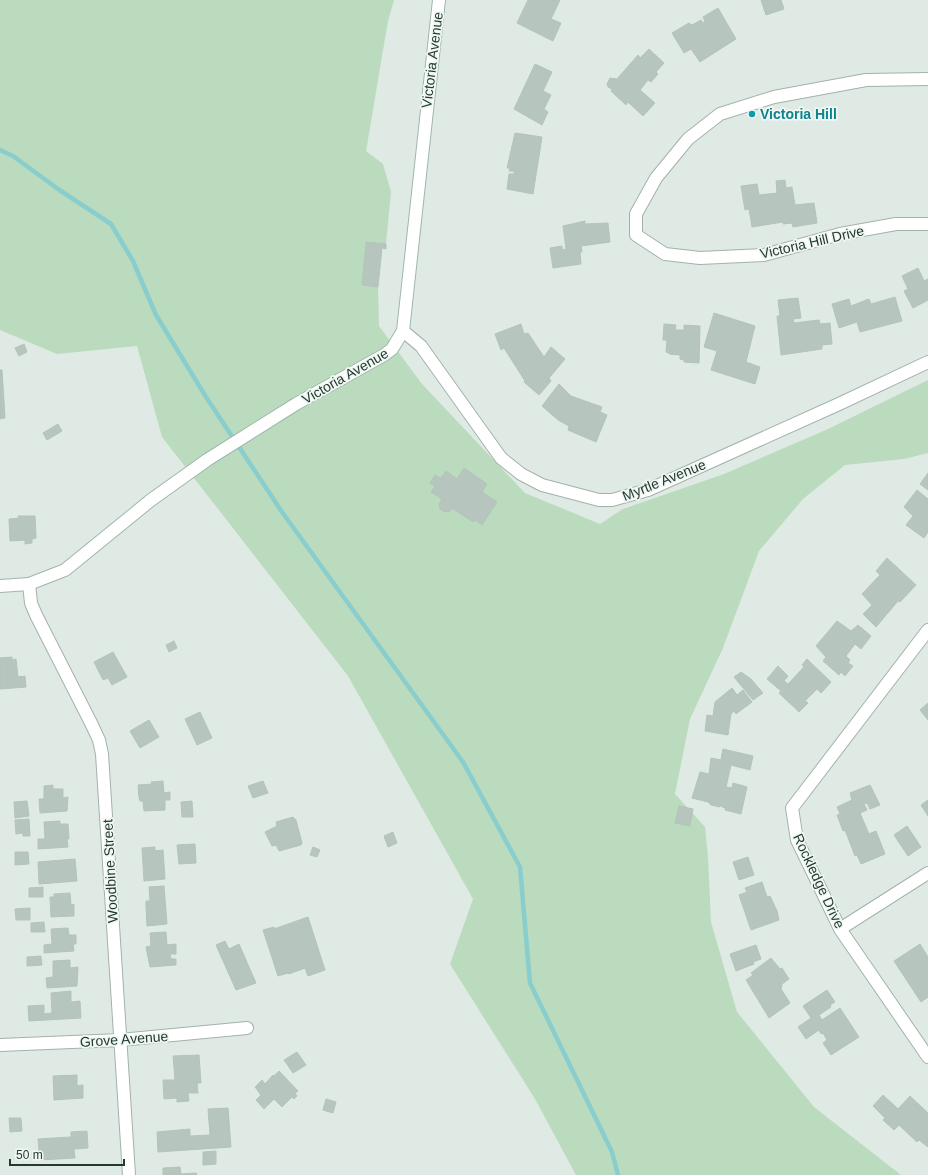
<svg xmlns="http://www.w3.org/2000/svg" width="928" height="1175" viewBox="0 0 928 1175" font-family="Helvetica,sans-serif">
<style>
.green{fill:#badbbe}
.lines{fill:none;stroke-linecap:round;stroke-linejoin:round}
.stream{stroke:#8acdcd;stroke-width:4.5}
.building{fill:#b6c5bd;stroke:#b3c4ba}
.street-casing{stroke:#a3b2aa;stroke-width:14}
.secondary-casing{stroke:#a0b6aa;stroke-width:14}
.street{stroke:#fff;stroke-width:12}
.secondary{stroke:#fff;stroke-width:12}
.culture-dot{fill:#0f9aa8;stroke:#f0f7f3;stroke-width:1.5}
.labels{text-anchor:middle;stroke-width:3.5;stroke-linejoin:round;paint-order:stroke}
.street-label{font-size:14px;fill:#223a30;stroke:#f0f7f3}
.culture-label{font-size:14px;font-weight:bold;fill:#0d838f;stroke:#f0f7f3;text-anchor:start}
</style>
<rect width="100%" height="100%" fill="#e0eae4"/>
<path class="green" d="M0 0H394L388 21 366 151 383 164 391 192 386 244 366 242 362 285 378 287 379 326 422 384 525 493 600 524 623 509 724 474 828 429 928 380V453L904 459 845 465 803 499 759 551 723 648 690 719 675 794 705 827 708 857 711 922 737 1012 814 1107 901 1175H576L535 1099 450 964 473 899 348 676 162 437 137 346 57 354 0 330Z"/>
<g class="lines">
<path class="stream" d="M0 150 13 156 58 189 111 224 133 261 156 315 206 397 282 512 463 762 520 867 530 983 612 1152 618 1175"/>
</g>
<path class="building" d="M528 0H560L551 19 561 23 553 41 517 23Z
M761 0H781L784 9 766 15Z
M718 8 736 39 700 62 691 49 684 53 672 33 689 23 692 25 701 20 703 23 705 21 703 17Z
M649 49 664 63 656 72 658 74 651 82 648 80 640 90 655 103 643 116 628 102 626 105 611 91 612 89 608 87 607 84 610 78 617 79 638 55 640 58Z
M535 64 552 72 543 91 551 95 544 109 548 112 542 125 514 109Z
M515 133 542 137 533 194 507 189 509 174H514V171H509L510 168H507Z
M785 180 786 188 792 187 795 205 814 203 817 223 793 227 792 223 783 224V222L752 227 749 209 745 210 741 186 757 184 759 195 777 193 776 181Z
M585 221V224L608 223 610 242 581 246 582 252H580L581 264 553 268 550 248 562 246V250L566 249 563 226Z
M366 242 386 244V249L382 248 378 287 362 285Z
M918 268 924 281 928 279V300L913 308 904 291 908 289 902 276Z
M895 297 902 321 860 332 857 322 839 328 832 304 849 299 851 306 869 299 871 304Z
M798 298 801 318 793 319 794 323 819 320 820 324 830 323 832 344 822 345V349L781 355 777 316H780L778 300Z
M714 313 755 326 746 362 760 367 755 384 711 370 717 351 704 347Z
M521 324 524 334 528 333 544 357 551 347 565 359 549 378 551 381 539 395 524 382 525 381 504 348 501 350 495 334Z
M664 324 676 325 675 330H684V325L700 326 699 363 684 362V360L680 359V355L669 354V353L666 352 667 340H663Z
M24 344 27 352 19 356 15 348Z
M0 370H2L5 418 0 419Z
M559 384 571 396 602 407 600 412 607 415 596 442 568 430 569 426 558 420 542 406Z
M58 424 62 431 47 440 43 433Z
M464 468 487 484 482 492 497 502 482 525 475 520 473 522 452 508 450 511 445 512 440 509 439 504 442 499 431 492 435 486 430 483 435 475 441 478 446 471 457 479Z
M928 473V490L920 484Z
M917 490 928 499V532L924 538 906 525 913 516 904 507Z
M18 516H35L36 538 32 539V543L25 544V540L10 541 9 519 19 518Z
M887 558 916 585 900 602 898 601 876 627 863 614 872 605 862 594 880 575 876 571Z
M837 621 851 631 858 625 871 636 861 649 855 644 846 656 850 660 848 663 853 666 845 676 841 672 839 675 823 661 826 657 816 646Z
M174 641 177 648 169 652 166 645Z
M113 652 127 677 112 685 108 678 103 680 94 662Z
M12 657V660L16 659 18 677 25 676 26 687 0 689V658Z
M807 659 831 682 821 693 817 689 805 701 808 703 799 712 779 693 781 691 767 679 778 666 788 676 784 681 788 684 804 667 802 665Z
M741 672 751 679 763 693 753 700 734 677Z
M732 688 737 695 743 690 752 702 736 714 734 711 731 714 728 735 705 731 707 715 713 716 715 702Z
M928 703V720L920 710Z
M200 712 212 738 197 745 185 719Z
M149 720 159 737 140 748 130 731Z
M723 749 753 756 750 770 731 765 726 787 732 788 733 783 747 787 741 814 725 810 726 806 724 808 720 805V807L711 805 708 802 692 798 700 772 709 774 711 758 721 760Z
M163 781 164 793 170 792V800H165V810L144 811 143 801H140L139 797 138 785 152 784 151 782Z
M263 781 268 793 253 798 248 786Z
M53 785V789H63V798L68 797 67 811 40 813 39 799H44V786Z
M870 785 880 805 870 809 867 803 864 804 867 810 860 813 869 834 876 831 885 854 861 864 857 855 855 856 845 830 843 831 837 815 840 814 837 807 852 800 850 793Z
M928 800V816L921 805Z
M27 801 29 816 15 818 14 802Z
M192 801 193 817H182L181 802Z
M679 806 693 809 690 826 675 823Z
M293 817 296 820 302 843 301 845 279 851 276 845 272 846 265 832 277 826 276 822Z
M29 819 30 836H23V833L16 834 15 820Z
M60 821V824H68L69 839H67L68 847 38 849V839H45L44 822Z
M907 826 921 847 908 856 894 835Z
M393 832 397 843 388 847 384 836Z
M195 844 196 863 179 864 177 845Z
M155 847V851L163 850 165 879 144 881 142 848Z
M313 847 320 850 317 857 310 855Z
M15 852H28L29 864 15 865Z
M748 857 754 875 739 880 733 862Z
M75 859 77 881 39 884 38 862Z
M762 882 767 897 770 896 777 911 779 920 751 930 739 895 747 892 745 888Z
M164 886 167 924 147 926 146 906V901H150L149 887Z
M43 887V897H29V888Z
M70 893 71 905 74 904V916L51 917 50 897H54V894Z
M30 908V920H16L15 909Z
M308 917 325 970 308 976 305 968 289 974 288 973 278 976 263 930 274 927V929Z
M44 922 45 932H31V923Z
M68 928 69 935H76V944H73L74 951 44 953V945L52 944 51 929Z
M166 932 167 945 176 944V954H170L171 959H176V965L150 967 146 947 151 946 150 933Z
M225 941 229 949 239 944 256 983 236 990 216 945Z
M920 944 928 957V997L921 1002 894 961Z
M756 945 761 959 753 962 754 964 736 971 730 954Z
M41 956 42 965 27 966V957Z
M771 958 780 969 782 968 789 979 782 984 781 989 790 1003 769 1018 746 980 753 975 751 973Z
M70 960V968L78 967 77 986 47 988 46 978 53 977V961Z
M827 990 835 1002 830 1005 831 1007 819 1015 822 1020 840 1008 859 1037 831 1055 823 1043 827 1040 823 1033 821 1034 819 1030 806 1039 798 1027 811 1018 803 1006Z
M71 991V1002L80 1001 81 1018 29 1021 28 1006 44 1005V1014L52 1013 51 993Z
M297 1052 306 1065 293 1073 284 1060Z
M199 1055 201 1083H197L198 1093H188L189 1101 177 1102V1098L164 1099 163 1080H175L173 1056Z
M279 1071 298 1091 295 1093 297 1096 294 1099 292 1097 282 1107 274 1099 264 1109 256 1100 261 1095 255 1087 262 1080 265 1084 273 1075 274 1076Z
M77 1075V1086L83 1085V1098L54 1100 53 1076Z
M883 1095 898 1109 910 1096 928 1113V1147L919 1140 917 1142 899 1125 894 1130 883 1120 885 1118 873 1106Z
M326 1099 336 1102 333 1113 323 1110Z
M228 1108 231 1147 158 1152 157 1132 190 1129V1136L210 1135 208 1109Z
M9 1118H21L22 1131 10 1132Z
M87 1131 88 1148 74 1149 75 1158 40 1160 38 1139 71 1137V1132Z
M216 1151V1164L203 1165V1152Z
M180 1167 181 1174 196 1173 197 1175H163V1168Z"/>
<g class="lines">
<g class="street-casing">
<path id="street" d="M928 79 866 80 774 97 720 114 688 139 656 178 636 214V235L665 254 700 258 764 255 840 234 896 224H928
M403 331 421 346 501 458 521 474 542 485 599 500H612L648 490 839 404 928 362
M29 584 31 603 36 615 91 723 99 740 102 754 129 1175
M928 630 792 808 797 840 840 929 928 1057
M840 929 928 873
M0 1045 120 1040 247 1028"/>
</g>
<g class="secondary-casing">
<path id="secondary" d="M0 586 29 584 65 570 151 500 207 460 296 404 384 355 392 349 403 331 439 0"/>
</g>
<use href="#street" class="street"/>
<use href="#secondary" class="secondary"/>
</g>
<circle class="culture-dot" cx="752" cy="114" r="4"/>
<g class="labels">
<g class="street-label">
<text transform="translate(432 60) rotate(-83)" y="5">Victoria Avenue</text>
<text transform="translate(812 242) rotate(-13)" y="5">Victoria Hill Drive</text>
<text transform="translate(345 376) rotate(-30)" y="5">Victoria Avenue</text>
<text transform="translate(664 480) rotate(-22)" y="5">Myrtle Avenue</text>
<text transform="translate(110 871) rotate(-93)" y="5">Woodbine Street</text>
<text transform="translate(819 881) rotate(65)" y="5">Rockledge Drive</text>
<text transform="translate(124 1039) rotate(-4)" y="5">Grove Avenue</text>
</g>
<g class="culture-label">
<text x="760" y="119">Victoria Hill</text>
</g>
</g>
<path d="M10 1159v6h114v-6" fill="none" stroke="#223a30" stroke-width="2"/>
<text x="16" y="1159" font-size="12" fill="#223a30" stroke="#f0f7f3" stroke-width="3" paint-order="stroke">50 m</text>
</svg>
